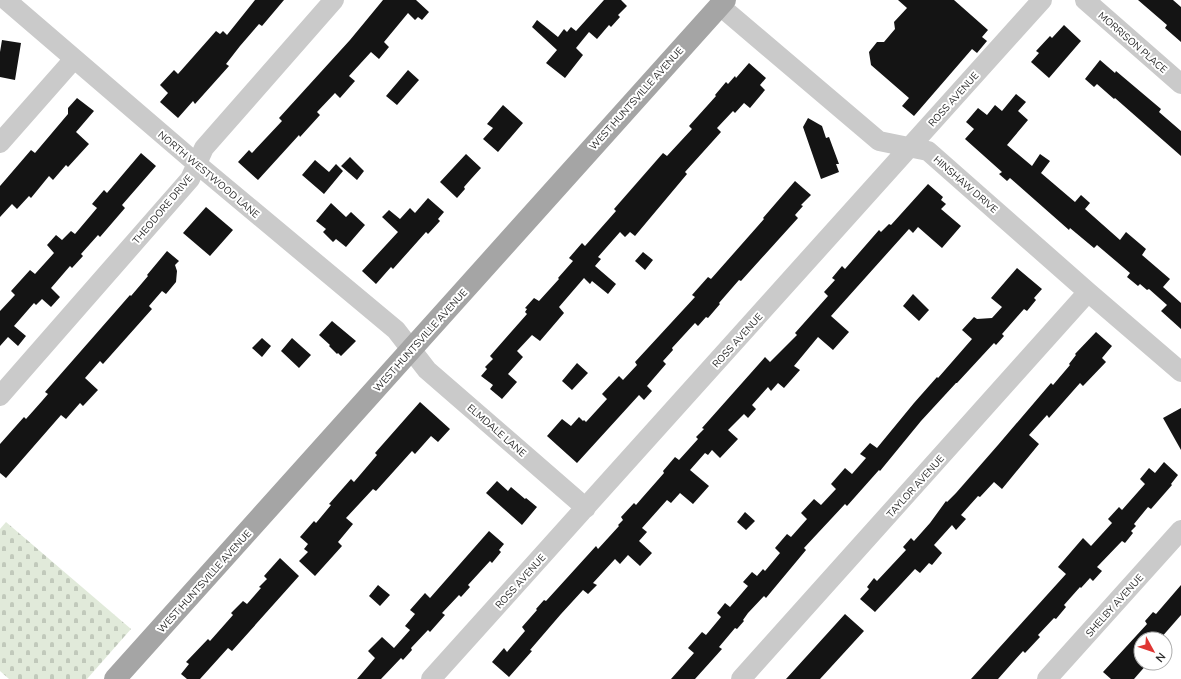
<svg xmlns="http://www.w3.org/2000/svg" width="1181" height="679" viewBox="0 0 1181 679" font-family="'Nunito Sans',sans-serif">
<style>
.cemetery{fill:url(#cemetery-stones)}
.building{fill:#141414}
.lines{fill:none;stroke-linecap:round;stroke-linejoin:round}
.minor{stroke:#cacaca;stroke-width:20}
.major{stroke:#a5a5a5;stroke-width:22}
.labels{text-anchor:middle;stroke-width:4;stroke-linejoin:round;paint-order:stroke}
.street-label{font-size:10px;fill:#2d2d2d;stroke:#fff}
</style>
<defs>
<pattern id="cemetery-stones" width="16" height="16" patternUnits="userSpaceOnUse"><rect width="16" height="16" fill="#e1eada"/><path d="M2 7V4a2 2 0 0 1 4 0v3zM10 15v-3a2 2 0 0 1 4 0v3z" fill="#c1c9bb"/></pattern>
</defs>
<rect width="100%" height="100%" fill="#fff"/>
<path class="cemetery" d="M6 522 131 629 87 679H9L0 671V529Z"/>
<path class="building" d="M255 0H284L262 26 259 24 240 46 226 64 229 66 195 104 193 101 178 118 160 102 168 93 160 85 174 70 178 74 216 31 220 34 223 31 227 35Z
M383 0H416L429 12 422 20 418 17 415 20 408 13 384 42 389 47 379 59 371 52 349 76 355 81 340 98 335 93 317 112 320 115 300 137 299 135 258 180 238 162 249 150 252 153 282 121 279 118 350 40Z
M604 0H621L627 6 618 15 620 17 611 27 609 25 597 39 589 32 576 48 583 55 565 78 546 63 557 50 532 27 537 20 558 37 564 29 567 32 571 27 576 31Z
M898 0H954L988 30 982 37 987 41 977 53 972 49 914 116 902 106 909 98 871 65 869 52 877 42H884L895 29 894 22 907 8Z
M1138 0H1173L1181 7V42L1165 28 1167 25Z
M1064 25 1081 41 1049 78 1031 62 1039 53 1036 51 1050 36 1052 38Z
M2 40 21 43 15 80 0 77V52Z
M1100 60 1115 73 1116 71 1161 109 1159 112 1181 131V156L1115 98 1114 99 1097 84 1094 87 1085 79Z
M749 63 766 78 760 85 765 90 750 108 744 103 735 113 733 111 717 128 721 132 685 172 687 174 635 236 630 232 625 237 620 232 598 257 601 259 595 266 616 284 608 294 592 281 590 284 584 278 559 307 564 313 540 341 532 335 517 351 523 357 508 374 517 382 502 399 490 389 493 385 481 376 487 369 485 367 493 359 490 356 527 314 525 312 527 309 525 308 534 298 539 301 559 279 558 278 573 261 569 258 582 243 585 246 616 211 614 209 663 153 667 156 692 129 689 126 716 96 715 95 726 82 728 84 735 76 736 78Z
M408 70 419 80 397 105 386 96Z
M1016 94 1026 102 1018 111 1028 120 1007 145 1032 166 1040 154 1050 161 1041 173 1075 202 1081 195 1090 203 1085 209 1120 240 1126 232 1146 249 1142 255 1170 279 1163 287 1181 303V329L1161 311 1167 305 1149 289 1147 290 1140 284 1138 286 1127 277 1130 273 1097 245 1094 248 1070 228 1069 230 1010 178 1007 181 999 174 1002 172 965 139 974 129 966 122 978 108 987 115 995 105 1002 111Z
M77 98 94 111 76 132 89 144 68 167 66 165 53 180 49 176 31 198 29 196 17 209 12 204 0 217V186L31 150 35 153 68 114V108Z
M503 105 523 123 498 152 483 139 493 128 487 124Z
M808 118 822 126 826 138 829 137 839 164H836L839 172 821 179 803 127Z
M141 153 156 166 122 205 125 208 100 237 98 235 81 254 83 256 72 268 70 266 51 288 60 297 51 307 42 299 36 305 34 303 14 326 26 336 18 346 8 337 0 346V311L15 295 11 291 30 270 35 274 54 253 47 245 56 235 62 240 71 231 75 234 97 208 92 204 104 190 107 193Z
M466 154 481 168 471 179 464 187 465 189 457 198 440 182Z
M350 157 364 171 357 180 341 166Z
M315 160 329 172 336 164 343 171 324 194 302 175Z
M795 181 811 195 801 205 803 206 795 215 798 218 741 281 739 280 719 303 720 304 708 318 706 317 698 326 695 323 672 348 673 350 663 361 666 364 647 386 652 391 644 400 639 395 577 463 547 436 562 419 571 426 579 417 583 421 584 420 586 422 607 399 602 394 619 376 623 380 637 365 635 362 695 297 692 295 708 277 711 279 764 219 763 218Z
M928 184 943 197 941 200 946 204 941 209 961 226 942 248 918 227 913 233 909 229 831 316 849 332 833 350 818 337 794 366 800 370 784 388 778 383 771 391 768 387 752 405 756 409 748 418 744 414 728 430 738 439 720 458 712 450 708 455 705 453 690 470 709 486 693 504 680 493 671 503 667 500 642 528 647 532 639 541 652 553 640 566 628 555 620 564 615 559 593 583 597 585 588 594 583 590 561 614 530 650 532 651 509 677 492 662 504 648 507 652 525 631 522 627 537 610 536 609 544 600 546 601 596 546 598 549 619 526 618 525 623 520 621 517 634 503 636 505 642 498 664 473 663 471 675 457 679 460 698 439 696 437 704 429 702 428 765 357 770 362 797 335 795 333 828 296 824 292 835 280 832 278 842 266 845 269 879 230 881 232 889 224 891 225Z
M428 198 444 212 438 219 440 221 428 234 426 232 393 269 391 267 376 284 362 271 398 232 382 217 389 210 400 219 410 208 415 213Z
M331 203 346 217 351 212 365 225 346 247 336 239 333 242 323 232 326 229 316 221Z
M206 207 233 230 210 256 183 233Z
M167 251 179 261 175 265 177 271 176 282 166 294 162 291 149 306 152 309 103 364 100 361 85 378 98 390 83 406 80 403 66 419 61 415 6 478 0 473V444L24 417 26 419 42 401 48 394 45 392 130 295 131 296 148 276 147 275Z
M643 252 653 260 645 270 635 261Z
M1017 268 1042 289 1034 298 1036 300 1027 311 1024 309 1002 334 1004 336 996 345 994 343 957 383H956L921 421 880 471 879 470 847 506 845 504 804 548 806 550 766 598 764 596 748 613 743 620 744 621 737 629 735 628 719 647 722 649 695 679H671L694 653 688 648 702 632 706 635 721 617 717 613 725 603 730 607 748 586 743 582 752 572 757 576 763 569 765 571 780 553 775 548 787 534 791 537 807 519 801 513 814 499 821 505 836 489 831 484 845 468 852 474 866 458 860 454 870 443 877 448 914 403 937 377 938 378 972 339 962 330 974 317 977 319 992 318 1002 307 991 298Z
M913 294 929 310 919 321 903 306Z
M332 321 356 341 341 356 338 353 337 354 329 346 330 345 319 335Z
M1096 332 1112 346 1102 358 1106 362 1083 386 1080 383 1049 418 1047 415 1029 435 1039 444 1002 489 994 482 980 497 978 496 961 515 966 519 956 530 952 525 934 545 942 553 932 565 929 563 920 573 915 569 875 612 860 599 869 589 867 587 874 578 877 581 906 550 903 547 911 538 914 541 930 523 946 501 947 502 956 493 998 445 1051 383 1053 385 1070 365 1069 364 1076 355 1075 354Z
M262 338 271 346 262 357 252 348Z
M292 338 311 355 299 368 281 351Z
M577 363 588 373 572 390 562 381Z
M420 402 450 429 438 442 431 436 415 454 412 451 376 491 373 489 346 518 353 524 338 542 342 546 315 576 299 561 308 552 304 549 308 544 300 537 314 521 316 523 331 505 329 504 351 479 354 482 377 455 375 453Z
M1181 408V450L1163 418Z
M1164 462 1178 475 1171 484 1172 485 1151 509 1148 507 1134 524 1136 526 1131 531 1133 533 1125 543 1122 541 1097 567 1102 571 1093 581 1090 578 1081 588 1080 587 1064 605 1066 607 1056 619 1054 618 1038 635 1040 637 1025 653 1023 651 998 679H971L1066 574 1058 567 1083 538 1091 546 1112 523 1108 519 1119 507 1122 510 1145 484 1140 479 1149 468 1155 473Z
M497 481 508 491 511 487 525 499 526 498 537 507 522 525 486 493Z
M745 512 755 521 746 530 737 522Z
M489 531 504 544 499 550 501 552 492 563 490 561 468 585 470 587 461 597 459 595 442 613 445 615 430 632 428 630 411 648 412 650 403 660 401 658 381 679H357L375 658 368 651 382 637 394 648 410 630 405 626 415 614 410 610 425 593 430 598Z
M280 558 299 576 232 651 228 648 200 679H187L181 674 189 664 186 662 208 639 210 641 233 615 231 613 243 601 247 604 261 588 259 587 267 579 264 576Z
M378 585 390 595 380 606 369 596Z
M1181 585V615L1160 639H1141V663H1148L1134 679H1111L1103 672 1147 624 1145 621 1153 612 1156 614Z
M845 614 864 631 820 679H786Z"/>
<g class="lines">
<path class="minor" d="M6 0 197 164 396 330 427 370 586 508
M1085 0 1181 84
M720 6 879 141 928 151 1088 292 1181 372
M0 143 74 59
M0 396 190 179 204 148 334 0
M431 679 1042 0
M741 679 1088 292
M1047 679 1181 530"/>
<path class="major" d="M115 679 725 0"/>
</g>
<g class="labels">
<g class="street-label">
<text transform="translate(1133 42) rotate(41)" y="4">MORRISON PLACE</text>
<text transform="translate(636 98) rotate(-48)" y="4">WEST HUNTSVILLE AVENUE</text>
<text transform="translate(953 99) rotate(-48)" y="4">ROSS AVENUE</text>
<text transform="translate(209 174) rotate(40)" y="4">NORTH WESTWOOD LANE</text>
<text transform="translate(966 184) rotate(41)" y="4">HINSHAW DRIVE</text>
<text transform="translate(162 209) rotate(-50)" y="4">THEODORE DRIVE</text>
<text transform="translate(420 340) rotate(-48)" y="4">WEST HUNTSVILLE AVENUE</text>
<text transform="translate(737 340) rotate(-48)" y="4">ROSS AVENUE</text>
<text transform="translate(497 430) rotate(41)" y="4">ELMDALE LANE</text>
<text transform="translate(915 486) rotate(-48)" y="4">TAYLOR AVENUE</text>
<text transform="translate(204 581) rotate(-48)" y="4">WEST HUNTSVILLE AVENUE</text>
<text transform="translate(520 581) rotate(-48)" y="4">ROSS AVENUE</text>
<text transform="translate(1114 605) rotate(-48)" y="4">SHELBY AVENUE</text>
</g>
</g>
<g transform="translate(1153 651) rotate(130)"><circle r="19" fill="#ffffff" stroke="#ababab"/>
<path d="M0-3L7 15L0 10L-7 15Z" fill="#df3633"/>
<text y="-6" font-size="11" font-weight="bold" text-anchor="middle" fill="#2d2d2d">N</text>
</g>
</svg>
